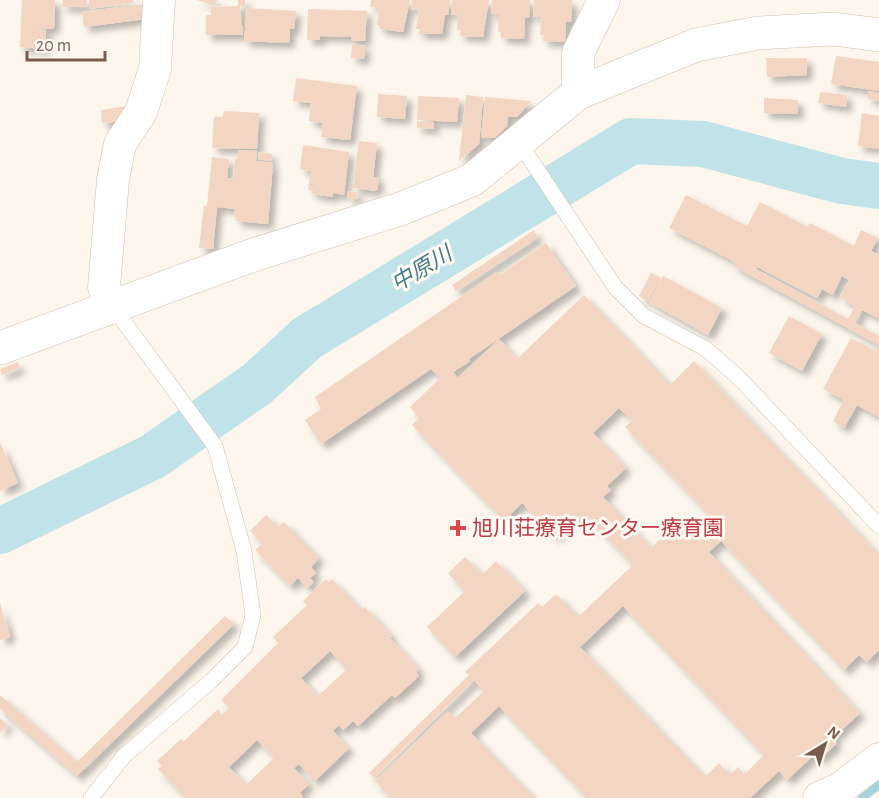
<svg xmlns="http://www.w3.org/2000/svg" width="879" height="798" viewBox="0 0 879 798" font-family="'Alegreya Sans','Noto Sans JP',sans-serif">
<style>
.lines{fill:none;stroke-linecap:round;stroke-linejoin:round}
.stream{stroke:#a5d3da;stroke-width:8}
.river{stroke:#bfe3e8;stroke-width:46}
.building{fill:#f3d5c3;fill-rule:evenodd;filter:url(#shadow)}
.service-casing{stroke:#d1beb0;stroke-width:16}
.minor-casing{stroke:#d1beb0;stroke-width:33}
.tertiary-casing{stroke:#d1beb0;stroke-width:34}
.service{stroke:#fff;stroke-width:15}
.minor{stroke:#fff;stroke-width:32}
.tertiary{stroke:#fff;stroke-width:33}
.health-dot{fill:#e0444e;stroke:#fffaf3;stroke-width:2}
.labels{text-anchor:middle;stroke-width:6;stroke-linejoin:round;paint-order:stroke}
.health-label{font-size:21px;fill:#be3a42;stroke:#fffaf3;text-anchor:start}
.water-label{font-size:22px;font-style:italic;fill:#437c86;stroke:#fffaf3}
</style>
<defs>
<filter id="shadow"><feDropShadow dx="5.5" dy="5.5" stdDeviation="3" flood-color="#0004"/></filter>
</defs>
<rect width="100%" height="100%" fill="#fdf6ec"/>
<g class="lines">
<path class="stream" d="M862 798 879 785"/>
<path class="river" d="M0 531 152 457 257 384 307 338 631 141 703 144 842 181 879 186"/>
</g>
<path class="building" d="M22 0H55L54 29 33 28 46 30 45 49 20 47Z
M63 0H87L86 7H62Z
M89 0H133V3L89 9Z
M197 0H217L215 6Z
M238 0H245V6H238Z
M371 0H410L403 32 380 29V26L377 25 379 8 370 7Z
M412 0H450L448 15H445L442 34H419L420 29H416L419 10 411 9Z
M452 0H489L483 37 460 36 461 30H457L458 15 451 14Z
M492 0H530L529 18H525L524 39 501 38V32H498L499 14H491Z
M534 0H572L571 22H566L565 42 543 41 544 35H540L541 17H533Z
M144 4 146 19 84 27 82 12Z
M240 6 243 35H206V15H211V7Z
M247 8 296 11 294 29H290L289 43 244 41Z
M308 9 367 11 365 41H351L352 37 320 36V40H307Z
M352 45 365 46 364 59 351 58Z
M836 56 879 62V91L831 84Z
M766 58H807V75L767 77Z
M296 78 357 86 350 140 321 137 323 123 309 121 311 103 293 101Z
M868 91 879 93V101L868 99Z
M820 92 847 95 846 107 818 103Z
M378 94 407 96 405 119 377 117Z
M466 95 483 97 479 144 459 161Z
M418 96 459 98 457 122 417 120Z
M485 97 531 101 517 117H508L507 126 495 138 481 137Z
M764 98 798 100V114L764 113Z
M127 106 124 121 102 123 101 110Z
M224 111 259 113 257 149 212 148 214 117H223Z
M862 113 879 116V149L858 146Z
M417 121 434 122V129L417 128Z
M359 141 377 143 373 177 379 178 377 191 353 188Z
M303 145 349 152 344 195 333 193V197L313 194 314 191 308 190 311 171 300 169Z
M239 150 257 151 256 161 273 163 268 224 236 221 237 218 234 217 235 209 217 207 213 249 199 248 204 206H207L212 157 229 159 227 178 233 179 235 158 238 159Z
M259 152 272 154 271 161 258 159Z
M348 191 358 192 357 199 347 198Z
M686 195 747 226 760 202 808 227 810 223 854 246 861 230 878 238 871 251 879 255V316L878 318 862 310 855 323 879 336V345L733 266 735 262 669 228ZM757 267 817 298 822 289 833 295 842 276 849 280 840 297 855 306 848 319 756 269Z
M534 230 538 237 456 291 452 285Z
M546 243 576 286 469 359 470 361 453 372 458 378 499 339 517 359 584 295 670 385 694 361 879 555V650L867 662 859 655 844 670 721 541 709 552 860 713 833 738 837 743 820 759 815 754 787 780 779 771 750 798H587L499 706 471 733 534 798H391L375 781 448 711 455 718 484 691 474 680 374 778 369 773 469 675 465 672 538 603 542 607 556 594 578 617 633 565 585 515 577 522 573 519 555 537 522 503 504 521 412 425 419 418 410 407 440 378 431 369 321 444 305 420 321 409 315 397 497 272 500 275ZM619 408 632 421 625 427 718 524 699 542 679 521 651 548 603 497 611 490 607 486 626 468 593 433ZM623 606 764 755 745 774 738 767 730 775 719 763 705 777 580 647Z
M651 273 661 278 648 301 639 296Z
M663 276 722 308 708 335 649 302Z
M789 316 822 334 802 371 769 353Z
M851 338 876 351 879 346V417L857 405 844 428 833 421 844 400 823 389Z
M18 362 20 368 2 375 0 369Z
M0 442 18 483 0 491Z
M266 515 278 527 284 522 319 558 311 567 316 573 310 578 314 582 307 588 298 578 290 586 255 550 262 544 250 531Z
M465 557 482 575 496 561 525 591 455 657 427 627 465 591 448 573Z
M326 579 329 582 332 579 361 610 365 607 392 636 390 638 419 669 416 672 419 676 395 698 392 695 358 726 353 721 343 730 339 725 333 731 349 748 315 781 299 764 294 768 309 784 300 793 303 797 302 798H186L158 769 162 766 157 761 181 739 183 742 218 709 222 715 229 708 221 700 278 643 273 637 307 605 303 601ZM330 651 347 669 318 696 301 678ZM257 740 274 758 246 785 229 767Z
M0 603 10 637 0 640Z
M225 616 234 624 77 776 0 709V695L77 762Z
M0 718 8 725 0 733Z"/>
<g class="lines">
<g class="service-casing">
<path id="service" d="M519 142 615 287 644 316 706 349 739 378 879 526
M91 798 124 756 211 681 245 647 253 615 244 551 215 446 113 307"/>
</g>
<g class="minor-casing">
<path id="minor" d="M578 93V53L604 0
M113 307 104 287 113 180 120 144 141 112 155 69 159 0
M819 798 841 788 879 759"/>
</g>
<g class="tertiary-casing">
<path id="tertiary" d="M0 348 253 255 400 209 472 180 578 93 696 45 758 33 833 29 879 35"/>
</g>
<use href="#service" class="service"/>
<use href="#minor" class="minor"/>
<use href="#tertiary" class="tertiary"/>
</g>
<path class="health-dot" d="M455 519h6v6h6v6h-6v6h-6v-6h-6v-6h6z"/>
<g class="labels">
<g class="health-label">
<text x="472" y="535">旭川荘療育センター療育園</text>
</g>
<g class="water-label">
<text transform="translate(421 268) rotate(-31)" y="8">中原川</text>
</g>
</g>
<g transform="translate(825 744) rotate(38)" stroke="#fffaf3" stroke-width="4.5" paint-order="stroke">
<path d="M0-4.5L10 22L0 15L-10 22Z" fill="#7a5c4d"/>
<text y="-9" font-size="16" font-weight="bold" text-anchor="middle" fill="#7a5c4d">N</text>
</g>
<path d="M27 51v9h78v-9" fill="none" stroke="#7a5c4d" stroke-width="3"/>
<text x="36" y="51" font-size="18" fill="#7a5c4d" stroke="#fffaf3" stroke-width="4.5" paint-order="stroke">20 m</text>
</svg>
